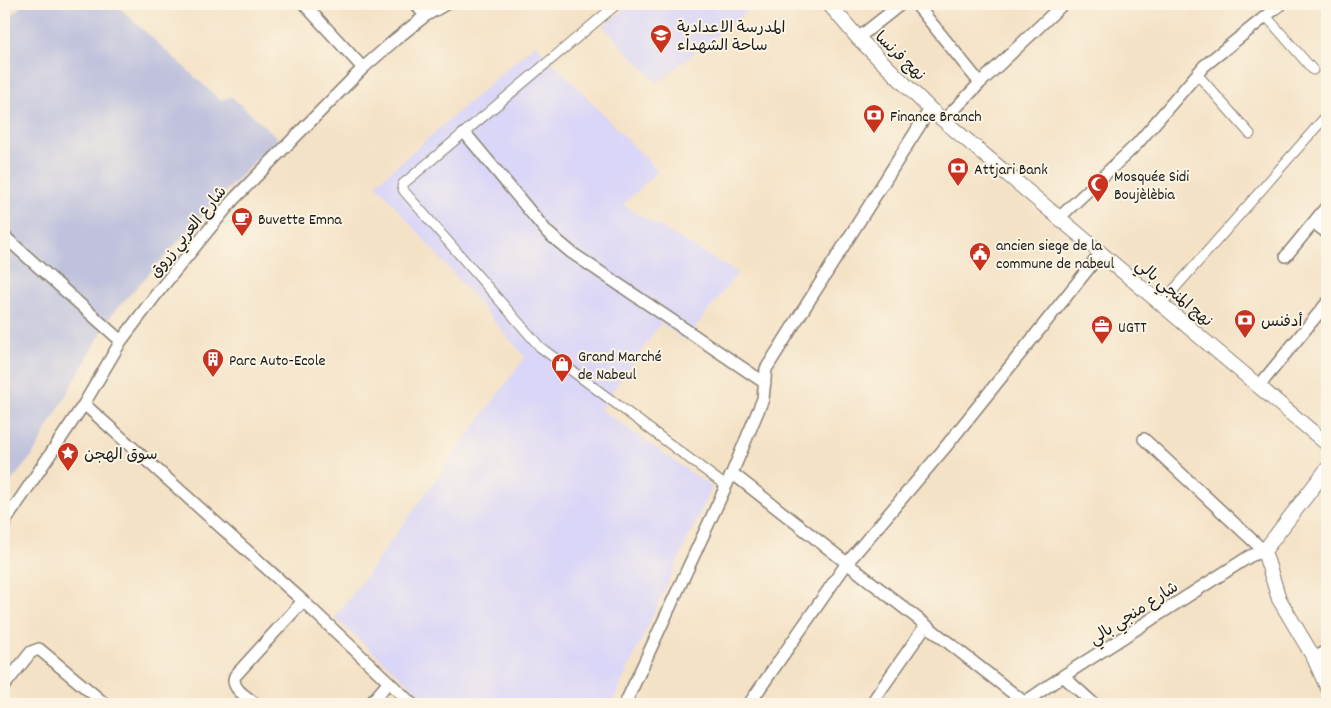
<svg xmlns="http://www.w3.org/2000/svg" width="1331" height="708" viewBox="0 0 1331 708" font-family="Dekko,'Playpen Sans Arabic',sans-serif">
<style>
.built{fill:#dad6f7}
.industrial{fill:#c0c2dd}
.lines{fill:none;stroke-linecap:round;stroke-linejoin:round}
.pedestrian-casing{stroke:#887f71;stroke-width:11}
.minor-casing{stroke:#887f71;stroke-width:14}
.tertiary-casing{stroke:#887f71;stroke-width:16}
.pedestrian{stroke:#fff;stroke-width:9}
.minor{stroke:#fff;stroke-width:11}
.tertiary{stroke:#fff;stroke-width:14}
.labels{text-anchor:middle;stroke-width:4;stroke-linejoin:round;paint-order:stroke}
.poi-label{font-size:16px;fill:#1c1c1c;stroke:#fcf5e5;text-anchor:start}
.street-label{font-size:16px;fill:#1c1c1c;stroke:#fcf5e5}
</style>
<rect width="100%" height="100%" fill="#fcf5e5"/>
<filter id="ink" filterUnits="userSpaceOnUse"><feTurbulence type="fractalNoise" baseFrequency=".02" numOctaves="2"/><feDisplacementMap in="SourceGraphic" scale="10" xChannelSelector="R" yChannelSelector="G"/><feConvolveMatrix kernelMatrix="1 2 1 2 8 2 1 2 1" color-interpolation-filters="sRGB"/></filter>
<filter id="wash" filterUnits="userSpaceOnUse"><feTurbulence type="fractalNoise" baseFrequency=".0096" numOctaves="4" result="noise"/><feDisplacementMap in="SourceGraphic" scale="20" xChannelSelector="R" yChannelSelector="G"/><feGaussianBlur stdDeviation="1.12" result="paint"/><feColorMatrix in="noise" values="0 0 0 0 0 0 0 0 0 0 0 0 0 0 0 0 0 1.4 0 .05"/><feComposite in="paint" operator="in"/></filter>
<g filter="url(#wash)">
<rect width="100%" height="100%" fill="#f4e2c6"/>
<path class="built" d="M632 4H756L657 83 603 26Z
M535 44 658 171 623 205 738 273 685 340 661 323 600 409 712 487 612 704H431L335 618 525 357 376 184Z"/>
<path class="industrial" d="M23 4H115L220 100 232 97 278 138 212 205 112 314 32 456 4 490V25Z"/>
</g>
<g filter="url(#ink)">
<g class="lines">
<g class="pedestrian-casing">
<path id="pedestrian" d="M617 4 403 184 402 187 404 191 540 347 726 486
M1266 16 1313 70
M1197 74 1250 134
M1162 303 1327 115"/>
</g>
<g class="minor-casing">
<path id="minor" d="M304 4 363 68
M416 4 425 16
M916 4 980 83
M858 38 901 4
M944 120 980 83 1063 4
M465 133 548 233 572 253 765 383
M1059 218 1137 144 1204 66 1281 4
M1314 223 1327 233
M4 236 121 341
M1286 256 1327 206
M1259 386 1327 303
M84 404 303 601 412 704
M732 473 1024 702
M4 523 84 404 121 341 158 292 233 200 363 68 396 39 425 16 446 4
M1314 658 1327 651
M1063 676 1094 704
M4 686 31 652 39 649 105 704
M256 704C247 697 230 688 235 676L303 601
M370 704 389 682
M625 704 732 473 763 399 766 369 930 109
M749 704 847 563 943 450 1101 253
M871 704 926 625
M1022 704 1063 676 1250 556 1264 551 1144 439"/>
</g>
<g class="tertiary-casing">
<path id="tertiary" d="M829 4 858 38 930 109 1327 444
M1327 469 1264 551 1279 599 1314 658 1327 687"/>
</g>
<use href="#pedestrian" class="pedestrian"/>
<use href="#minor" class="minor"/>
<use href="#tertiary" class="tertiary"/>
</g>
</g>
<defs>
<g id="university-pin" transform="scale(1.125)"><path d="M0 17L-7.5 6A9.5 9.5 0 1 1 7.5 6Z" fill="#c8321e" stroke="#fcf5e5"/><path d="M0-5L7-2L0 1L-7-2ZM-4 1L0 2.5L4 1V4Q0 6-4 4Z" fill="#fff"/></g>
<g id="bank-pin" transform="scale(1.125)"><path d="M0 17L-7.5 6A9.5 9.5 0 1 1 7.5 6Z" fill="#c8321e" stroke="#fcf5e5"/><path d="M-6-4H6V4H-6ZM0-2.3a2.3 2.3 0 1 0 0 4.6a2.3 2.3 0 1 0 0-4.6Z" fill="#fff"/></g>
<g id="mosque-pin" transform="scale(1.125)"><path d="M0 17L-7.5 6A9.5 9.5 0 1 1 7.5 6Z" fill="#c8321e" stroke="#fcf5e5"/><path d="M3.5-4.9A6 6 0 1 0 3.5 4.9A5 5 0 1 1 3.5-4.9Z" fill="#fff"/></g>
<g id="cafe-pin" transform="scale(1.125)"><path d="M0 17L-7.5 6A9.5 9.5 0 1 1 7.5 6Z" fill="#c8321e" stroke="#fcf5e5"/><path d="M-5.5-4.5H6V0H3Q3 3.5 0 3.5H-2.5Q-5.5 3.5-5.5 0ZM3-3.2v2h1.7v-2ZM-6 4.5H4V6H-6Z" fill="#fff"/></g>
<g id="civic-pin" transform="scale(1.125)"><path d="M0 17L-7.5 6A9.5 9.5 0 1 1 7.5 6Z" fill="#c8321e" stroke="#fcf5e5"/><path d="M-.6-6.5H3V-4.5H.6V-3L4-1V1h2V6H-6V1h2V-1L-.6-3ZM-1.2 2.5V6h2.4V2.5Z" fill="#fff"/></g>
<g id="office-pin" transform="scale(1.125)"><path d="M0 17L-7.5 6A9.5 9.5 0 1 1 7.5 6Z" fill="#c8321e" stroke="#fcf5e5"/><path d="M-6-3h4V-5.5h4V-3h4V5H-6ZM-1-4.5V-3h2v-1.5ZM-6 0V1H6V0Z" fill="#fff"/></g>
<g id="building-pin" transform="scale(1.125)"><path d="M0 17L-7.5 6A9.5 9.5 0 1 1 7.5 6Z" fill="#c8321e" stroke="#fcf5e5"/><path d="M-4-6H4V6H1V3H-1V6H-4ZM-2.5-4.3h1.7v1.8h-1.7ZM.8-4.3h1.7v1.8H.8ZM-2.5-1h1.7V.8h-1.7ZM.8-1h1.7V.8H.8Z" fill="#fff"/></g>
<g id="shop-pin" transform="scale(1.125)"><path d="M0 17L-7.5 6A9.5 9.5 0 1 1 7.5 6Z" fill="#c8321e" stroke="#fcf5e5"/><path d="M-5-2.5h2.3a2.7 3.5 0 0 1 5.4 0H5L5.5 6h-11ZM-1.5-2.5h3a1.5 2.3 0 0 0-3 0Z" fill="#fff"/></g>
<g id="sight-pin" transform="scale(1.125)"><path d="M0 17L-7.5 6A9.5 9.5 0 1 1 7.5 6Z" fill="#c8321e" stroke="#fcf5e5"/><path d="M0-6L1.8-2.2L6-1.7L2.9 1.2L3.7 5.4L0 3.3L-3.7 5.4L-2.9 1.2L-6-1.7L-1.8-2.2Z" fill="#fff"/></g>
</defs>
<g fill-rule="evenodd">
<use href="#university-pin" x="661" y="35"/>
<use href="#bank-pin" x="874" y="115"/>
<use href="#bank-pin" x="958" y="168"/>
<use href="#mosque-pin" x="1098" y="184"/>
<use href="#cafe-pin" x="242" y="218"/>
<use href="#civic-pin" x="980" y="253"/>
<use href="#bank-pin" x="1245" y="320"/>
<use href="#office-pin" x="1102" y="326"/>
<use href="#building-pin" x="213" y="359"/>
<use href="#shop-pin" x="562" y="364"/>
<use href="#sight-pin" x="68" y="453"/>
</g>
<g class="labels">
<g class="poi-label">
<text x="677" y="32">المدرسة الاعدادية<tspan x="677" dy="18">ساحة الشهداء</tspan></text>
<text x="890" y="121">Finance Branch</text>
<text x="974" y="174">Attjari Bank</text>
<text x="1114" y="181">Mosquée Sidi<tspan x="1114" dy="18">Boujèlèbia</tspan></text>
<text x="258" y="224">Buvette Emna</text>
<text x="996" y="250">ancien siege de la<tspan x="996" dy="18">commune de nabeul</tspan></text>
<text x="1261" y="326">أدفنس</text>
<text x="1118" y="332">UGTT</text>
<text x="578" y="361">Grand Marché<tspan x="578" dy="18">de Nabeul</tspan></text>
<text x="229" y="365">Parc Auto-Ecole</text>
<text x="84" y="459">سوق الهجن</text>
</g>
<g class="street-label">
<text transform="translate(901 55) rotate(44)" y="6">نهج فرنسا</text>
<text transform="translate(187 231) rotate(-51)" y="6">شارع العربي زروق</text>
<text transform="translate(1175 292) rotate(40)" y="6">نهج المنجي بالي</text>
<text transform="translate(1133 612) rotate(-33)" y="6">شارع منجي بالي</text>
</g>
</g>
<rect width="1331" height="708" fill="none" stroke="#fcf5e5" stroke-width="20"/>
</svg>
